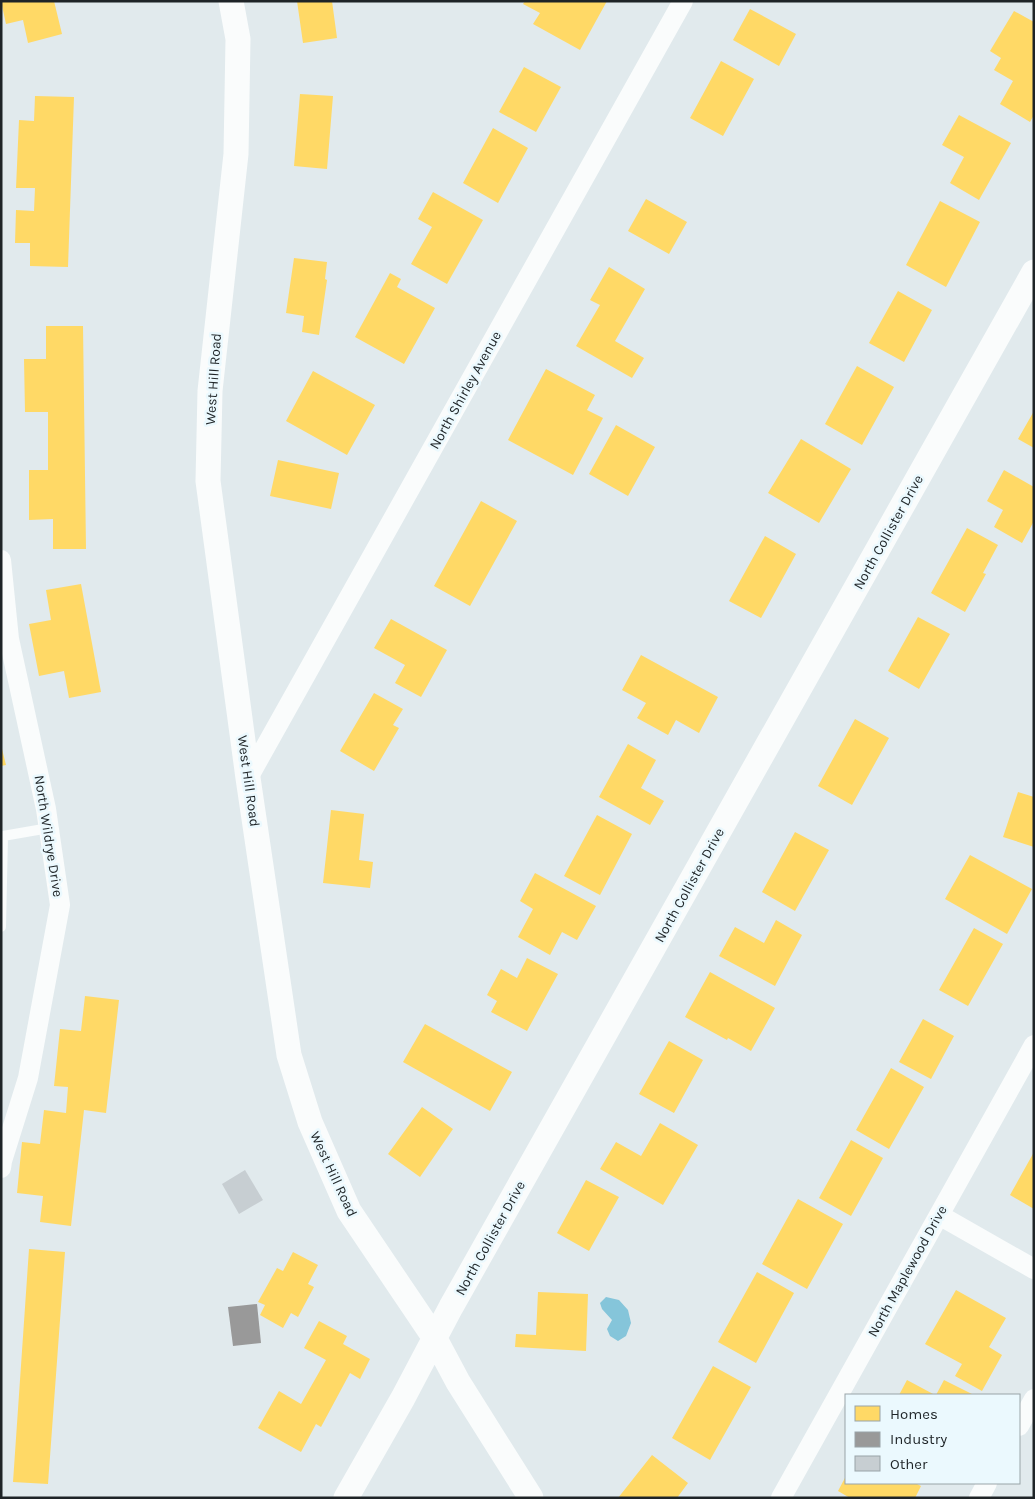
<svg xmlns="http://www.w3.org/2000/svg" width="1035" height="1499" viewBox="0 0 1035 1499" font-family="Karla,sans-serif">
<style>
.water{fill:#85c5da}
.homes{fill:#ffd966}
.industry{fill:#999}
.building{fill:#c7ced2}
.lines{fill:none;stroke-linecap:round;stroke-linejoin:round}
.service{stroke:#fafcfc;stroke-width:10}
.minor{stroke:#fafcfc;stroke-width:20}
.tertiary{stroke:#fafcfc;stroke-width:25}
.labels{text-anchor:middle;stroke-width:5;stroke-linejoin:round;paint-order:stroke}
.street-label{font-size:14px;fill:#1e2427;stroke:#ebf9fe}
</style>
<rect width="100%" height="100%" fill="#e1eaed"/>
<path class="water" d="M606 1297 619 1300 628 1310 631 1323 626 1336 618 1341 610 1336 607 1329 612 1320 602 1309 600 1303Z"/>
<path class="homes" d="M1 1H54L62 34 28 43 23 20 6 24Z
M297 1H332L337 38 303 43Z
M525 1H607L580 50 533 24 540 13 523 4Z
M750 9 796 34 779 66 733 40Z
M1014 11 1034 22V115L1030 122 1000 104 1013 81 994 70 1001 58 990 51Z
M721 61 754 79 723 136 690 118Z
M524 67 561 87 536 132 499 112Z
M300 94 333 96 327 169 294 166Z
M35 96 74 97 68 267 30 266V243H15L16 210 34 211 35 188H16L19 120 34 121Z
M959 115 1011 143 979 200 950 183 964 157 942 145Z
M493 128 528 148 498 203 463 183Z
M433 192 483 220 447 284 411 264 432 227 418 219Z
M646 199 687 222 669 254 628 231Z
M940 201 980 222 946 287 906 265Z
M294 258 327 262 325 279 327 280 319 335 302 332 304 316 286 313Z
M609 267 645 289 615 341 644 358 632 378 576 346 600 305 590 300Z
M390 273 401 279 397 287 435 308 404 364 355 337Z
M898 291 932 310 904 362 869 343Z
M46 326H83L86 549H53V519L29 520V470H48V412H25L24 359H46Z
M857 366 894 387 862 445 825 424Z
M546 369 595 395 587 410 603 418 573 475 508 440Z
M313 371 375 405 347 455 286 421Z
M1034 411V448L1018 439Z
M616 425 655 447 628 496 589 474Z
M801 439 851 469 819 523 768 493Z
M278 460 339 473 331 509 270 496Z
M1004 470 1034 487V521L1022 543 994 527 1003 510 987 501Z
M481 501 517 521 470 606 434 586Z
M967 528 998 545 983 573 986 574 965 612 931 593Z
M765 536 796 554 761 618 729 601Z
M81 584 101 692 69 698 64 671 39 676 29 624 51 620 46 590Z
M918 617 950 634 919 689 888 671Z
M391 619 447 650 421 697 395 683 405 665 374 648Z
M641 655 718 697 699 733 676 720 668 735 637 718 646 703 622 690Z
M374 693 403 709 393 725 399 728 374 771 340 751Z
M855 719 889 738 852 805 818 786Z
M628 744 656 760 641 788 664 801 650 825 599 797Z
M1 745 6 765 1 766Z
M1018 792 1034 797V847L1003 837Z
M331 810 364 814 359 860 373 862 370 888 323 883Z
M597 815 632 834 600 895 564 876Z
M795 832 829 850 795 911 762 892Z
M970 855 1032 889 1007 934 945 899Z
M535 873 596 906 577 940 562 932 550 955 518 937 533 909 520 901Z
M776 920 802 935 775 986 719 956 735 927 764 943Z
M974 928 1003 944 968 1006 939 990Z
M527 958 558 974 527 1031 491 1012 497 1001 487 995 501 969 517 978Z
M710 972 775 1008 751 1051 728 1038 727 1040 685 1017Z
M85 996 119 1000 106 1113 84 1110 71 1226 40 1222 43 1196 17 1193 22 1142 40 1144 44 1110 66 1113 68 1087 54 1086 60 1029 81 1031Z
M923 1019 954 1036 931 1079 899 1062Z
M425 1024 512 1072 490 1111 403 1062Z
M669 1041 703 1060 674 1113 639 1094Z
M891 1068 924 1087 889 1149 856 1130Z
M422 1107 453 1129 420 1177 388 1154Z
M660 1123 698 1145 663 1205 600 1169 616 1142 641 1156Z
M851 1140 883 1158 851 1216 819 1198Z
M1034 1152V1209L1010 1195Z
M586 1180 619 1197 589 1251 557 1233Z
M798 1199 843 1224 807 1289 762 1264Z
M29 1249 65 1252 48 1484 13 1482Z
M293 1252 318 1265 308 1284 314 1287 298 1317 291 1313 283 1328 260 1315 265 1305 258 1302 277 1268 283 1271Z
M757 1272 794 1293 756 1363 718 1342Z
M956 1290 1006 1318 989 1347 1002 1355 982 1391 955 1376 962 1364 925 1344Z
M538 1292 588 1294 586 1351 515 1347 516 1334 536 1335Z
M319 1321 347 1336 343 1344 370 1359 360 1379 350 1373 321 1427 316 1424 301 1452 258 1428 279 1391 301 1404 326 1360 304 1348Z
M713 1366 751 1387 710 1460 672 1438Z
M907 1380 935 1395H899Z
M944 1380 974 1395H936Z
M652 1455 688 1483 677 1498H618Z
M846 1476V1483H915L921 1486 915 1498H850L838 1491Z"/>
<path class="industry" d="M257 1304 261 1343 233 1346 228 1307Z"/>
<path class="building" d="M245 1170 263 1200 239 1214 222 1184Z"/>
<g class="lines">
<path class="service" d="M1 927 3 836 49 828"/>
<path class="minor" d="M1 560 9 639 46 809 60 905 28 1078 2 1161 1 1168
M248 778 683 1
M939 1215 1034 1269
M1019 1426 1034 1399
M781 1498 1034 1045
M979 1498 987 1483"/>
<path class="tertiary" d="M231 1 238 39 236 154 210 391 208 481 248 778 289 1055 310 1122 349 1211 434 1337 458 1382 531 1498
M346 1498 403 1398 451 1307 1034 272"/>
</g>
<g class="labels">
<g class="street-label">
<text transform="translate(213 379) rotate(-86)" y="5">West Hill Road</text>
<text transform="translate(465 390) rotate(-61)" y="5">North Shirley Avenue</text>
<text transform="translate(888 532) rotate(-61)" y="5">North Collister Drive</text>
<text transform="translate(249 781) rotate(82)" y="5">West Hill Road</text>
<text transform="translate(49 836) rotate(81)" y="5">North Wildrye Drive</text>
<text transform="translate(689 885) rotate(-61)" y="5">North Collister Drive</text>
<text transform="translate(334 1174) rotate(65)" y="5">West Hill Road</text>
<text transform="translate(490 1238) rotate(-61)" y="5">North Collister Drive</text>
<text transform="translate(907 1271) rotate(-61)" y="5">North Maplewood Drive</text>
</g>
</g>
<rect width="1035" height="1499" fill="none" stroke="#1e2427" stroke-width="5"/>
<rect x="845" y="1394" width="175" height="90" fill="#ebf9fe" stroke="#99a4a8"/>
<rect x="855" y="1406" width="25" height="15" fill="#ffd966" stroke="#99a4a8"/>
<text x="890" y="1419" font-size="15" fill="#1e2427">Homes</text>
<rect x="855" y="1432" width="25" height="15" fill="#999999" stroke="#99a4a8"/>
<text x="890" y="1444" font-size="15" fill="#1e2427">Industry</text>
<rect x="855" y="1456" width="25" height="15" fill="#c7ced2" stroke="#99a4a8"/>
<text x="890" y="1469" font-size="15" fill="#1e2427">Other</text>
</svg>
